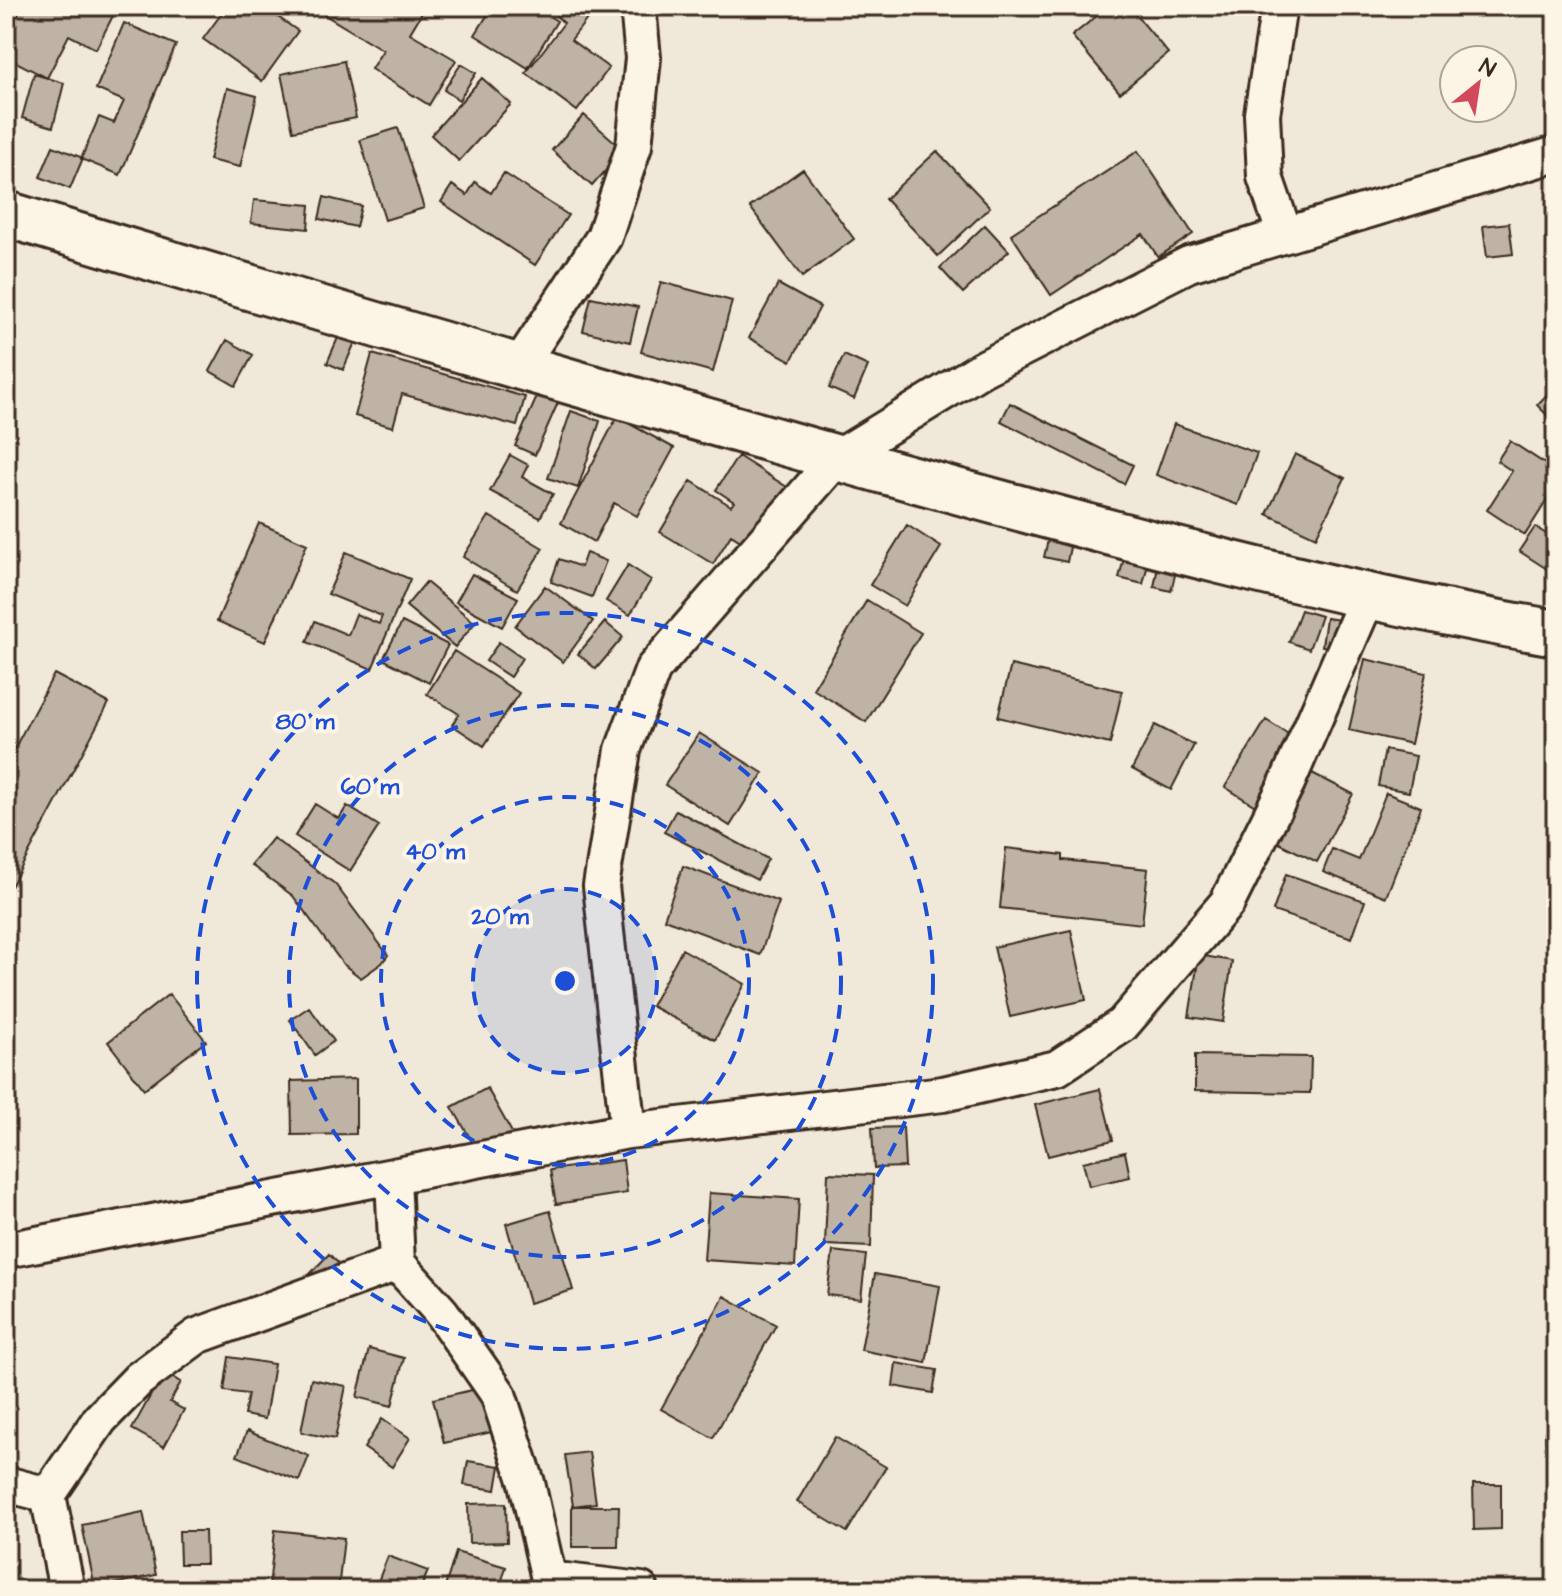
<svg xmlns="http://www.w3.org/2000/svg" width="1562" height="1596" viewBox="0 0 1562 1596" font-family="'Architects Daughter',sans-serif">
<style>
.building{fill:#beb3a4;stroke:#3b2a1e;stroke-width:2}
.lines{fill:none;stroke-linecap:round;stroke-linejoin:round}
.street-casing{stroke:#3b2a1e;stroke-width:40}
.secondary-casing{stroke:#3b2a1e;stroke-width:50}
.street{stroke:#fcf5e5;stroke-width:34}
.secondary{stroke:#fcf5e5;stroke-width:44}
.ring{fill:none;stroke:#1d4ed8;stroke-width:4;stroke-dasharray:14 10}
.centre{fill:#1d4ed8;stroke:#fcf5e5;stroke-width:4}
.ring-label{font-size:24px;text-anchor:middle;font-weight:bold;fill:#1d4ed8;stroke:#fcf5e5;stroke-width:8;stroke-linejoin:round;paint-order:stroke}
</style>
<rect width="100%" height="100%" fill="#f0e9d9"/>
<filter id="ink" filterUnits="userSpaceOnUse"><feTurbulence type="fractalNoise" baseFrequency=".0125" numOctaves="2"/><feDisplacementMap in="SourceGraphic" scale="16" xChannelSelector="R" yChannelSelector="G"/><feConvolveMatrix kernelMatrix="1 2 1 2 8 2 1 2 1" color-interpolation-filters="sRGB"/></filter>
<g filter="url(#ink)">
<path class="building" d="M22 6 42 8 118 6 96 49 69 35 47 78 6 57V38Z
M227 6H262L298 31 262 81 203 39Z
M323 6H426L410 33 456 60 429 105 371 69 383 50 320 12Z
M493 6H533L557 21 528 68 475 35Z
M564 6H589L594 10 571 40 609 68 577 111 526 73 564 23 556 16Z
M1109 6H1129L1168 53 1120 93 1072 36Z
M124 23 176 45 120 175 81 159 99 117 114 123 124 101 96 89Z
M344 61 356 118 293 131 281 74Z
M461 64 476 73 459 100 444 90Z
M34 74 64 83 53 127 22 118Z
M482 78 511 104 459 161 431 135Z
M227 88 257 96 240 167 209 160Z
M584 115 624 150 592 186 552 150Z
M398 128 424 208 385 220 360 140Z
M53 146 83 158 70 189 40 177Z
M937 151 990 207 938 256 885 199Z
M1138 151 1193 234 1158 257 1143 234 1051 295 1011 234Z
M803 169 854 239 802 277 750 207Z
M504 173 568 215 535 265 441 202 452 185 467 195 475 182 491 193Z
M324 197 361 206 356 227 319 219Z
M254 200 310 205 308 229 251 223Z
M1509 223 1513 254 1487 257 1483 226Z
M985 225 1009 251 963 293 940 268Z
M661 282 732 301 713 372 641 352Z
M778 284 820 307 791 361 749 338Z
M591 297 638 307 630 342 583 331Z
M340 333 356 340 343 370 327 363Z
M227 340 253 355 236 386 210 371Z
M372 354 525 397 517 426 402 394 393 427 355 416Z
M844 355 868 366 854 399 829 388Z
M1556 385V422L1555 423 1537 405Z
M540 390 560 398 535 455 515 446Z
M1010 403 1133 465 1124 484 1001 421Z
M571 411 600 421 578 488 548 478Z
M617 417 674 448 637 516 614 503 594 542 561 523Z
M1174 424 1257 453 1238 505 1156 475Z
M1556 438V459L1546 449Z
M1510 441 1556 471V486L1525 535 1487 510 1512 471 1497 461Z
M1295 454 1345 478 1316 537 1267 514Z
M510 455 528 465 522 477 553 494 540 518 490 491Z
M738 456 787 487 750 547 731 535 713 564 660 532 691 481 731 506 734 502 716 490Z
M489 516 543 548 517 590 463 557Z
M259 523 307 544 265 642 217 621Z
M907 525 941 547 905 606 870 585Z
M1051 527 1073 532 1067 562 1044 557Z
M1535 527 1556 540V562L1550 571 1519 551Z
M346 552 410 579 372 669 307 642 315 621 348 635 356 614 379 624 382 616 328 594Z
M586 553 606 561 592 597 551 582 559 559 581 567Z
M1124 558 1148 564 1143 584 1119 578Z
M628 565 651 580 630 615 606 601Z
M1158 566 1176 571 1171 591 1154 587Z
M472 574 518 598 502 627 456 602Z
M426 582 475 623 455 647 406 606Z
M545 586 593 621 563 662 515 626Z
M867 600 921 633 866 722 813 689Z
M1301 610 1321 616 1309 649 1289 642Z
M1326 618 1348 621 1343 649 1322 646Z
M402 622 448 645 429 683 383 659Z
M605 622 623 637 596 669 578 654Z
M499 642 522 658 510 677 486 661Z
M454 651 519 693 484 746 452 725 459 714 427 694Z
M1365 659 1426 673 1411 744 1349 730Z
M1011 665 1122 691 1110 744 998 717Z
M54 674 109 703 6 896V764Z
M1266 720 1298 740 1257 807 1225 787Z
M1155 725 1194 745 1171 790 1132 769Z
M699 733 763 773 730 826 665 785Z
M1385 750 1416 756 1409 792 1378 786Z
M1310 772 1353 794 1317 862 1275 841Z
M1386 793 1421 807 1386 897 1323 872 1332 849 1359 860Z
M315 804 339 819 347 806 379 826 350 871 295 836Z
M676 810 768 859 757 880 664 832Z
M273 838 335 884 388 955 382 963 361 978 343 964 293 896 251 865Z
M1006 848 1063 855V860L1148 869 1142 924 1000 908Z
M683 866 779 902 760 955 664 919Z
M1286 874 1365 901 1352 938 1273 911Z
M1071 930 1086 1000 1010 1017 994 947Z
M682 949 745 984 715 1040 651 1006Z
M1199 955 1232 961 1223 1022 1189 1017Z
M169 994 206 1041 144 1089 108 1042Z
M309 1007 334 1041 315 1055 290 1020Z
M1195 1055 1311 1057 1310 1093 1195 1091Z
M356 1079V1134L292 1135 291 1081Z
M487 1088 519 1145 485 1164 452 1107Z
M1100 1089 1113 1140 1048 1156 1035 1105Z
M903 1127 905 1167 874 1168 872 1128Z
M1125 1152 1130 1177 1089 1186 1083 1162Z
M623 1160 627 1193 556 1204 550 1170Z
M828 1173 873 1175 871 1247 825 1245Z
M709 1193 799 1199 795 1266 704 1260Z
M550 1211 573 1290 529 1303 506 1224Z
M833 1251 866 1255 861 1299 827 1295Z
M329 1254 345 1270 326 1290 309 1275Z
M875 1274 940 1286 926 1363 861 1350Z
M724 1296 776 1325 713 1438 661 1409Z
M369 1349 404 1358 392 1406 357 1397Z
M229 1357 274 1364 265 1419 244 1415 248 1394 224 1391Z
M896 1363 937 1370 933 1393 893 1386Z
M163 1373 181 1382 170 1402 184 1410 164 1447 132 1429Z
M311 1379 346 1386 335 1439 301 1432Z
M485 1387 496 1431 444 1443 433 1399Z
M382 1419 410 1438 392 1467 364 1448Z
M247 1431 309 1456 299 1481 237 1456Z
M1545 1432H1556V1453H1546Z
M835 1437 886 1467 847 1532 797 1502Z
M589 1452 596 1503 573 1506 565 1455Z
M468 1461 500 1466 496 1490 464 1485Z
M1473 1484H1501V1529L1474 1530Z
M506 1503 507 1542 469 1543 468 1504Z
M572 1506H619L618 1547H572Z
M143 1512 156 1575 95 1588 82 1525Z
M275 1530 344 1538 338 1590 269 1588Z
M179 1531H205L206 1564H180Z
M456 1552 506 1567 499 1590H444Z
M388 1556 428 1571 420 1590H393L377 1584Z"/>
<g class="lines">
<g class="street-casing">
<path id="street" d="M1279 6 1262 114 1265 177 1285 235
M517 369 604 237 634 146 643 58 638 6
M628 1131 601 886 623 750 653 669 837 458 982 369 1189 264 1556 154
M393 1177 397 1263 441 1312 498 1394 527 1483 549 1579 546 1590
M6 1250 628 1131 943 1094 1057 1068 1122 1025 1227 903 1287 783 1368 596
M6 1484 48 1495 67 1590
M48 1495 100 1419 139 1379 197 1336 397 1263
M549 1579 641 1590"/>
</g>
<g class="secondary-casing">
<path id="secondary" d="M6 214C292 301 578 385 866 466 1094 529 1322 593 1556 633"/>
</g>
<use href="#street" class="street"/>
<use href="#secondary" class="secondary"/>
</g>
</g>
<circle cx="565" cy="981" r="92" fill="#1d4ed8" fill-opacity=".12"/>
<g class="ring">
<circle cx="565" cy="981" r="92"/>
<circle cx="565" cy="981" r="184"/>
<circle cx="565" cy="981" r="276"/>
<circle cx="565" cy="981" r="368"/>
</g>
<circle cx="565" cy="981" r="12" class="centre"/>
<g class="ring-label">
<text x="305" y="729">80 m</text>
<text x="370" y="794">60 m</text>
<text x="435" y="859">40 m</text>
<text x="500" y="924">20 m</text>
</g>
<rect width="1562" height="1596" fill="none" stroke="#fcf5e5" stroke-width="32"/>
<rect x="16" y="16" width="1530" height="1564" fill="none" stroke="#3b2a1e" stroke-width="3" filter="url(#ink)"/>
<g transform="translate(1478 84) rotate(30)"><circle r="38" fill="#fcf5e5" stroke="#afa495" stroke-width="2"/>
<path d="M0-6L14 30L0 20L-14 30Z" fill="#d1495b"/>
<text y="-12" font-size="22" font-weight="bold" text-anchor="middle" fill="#3b2a1e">N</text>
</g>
</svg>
